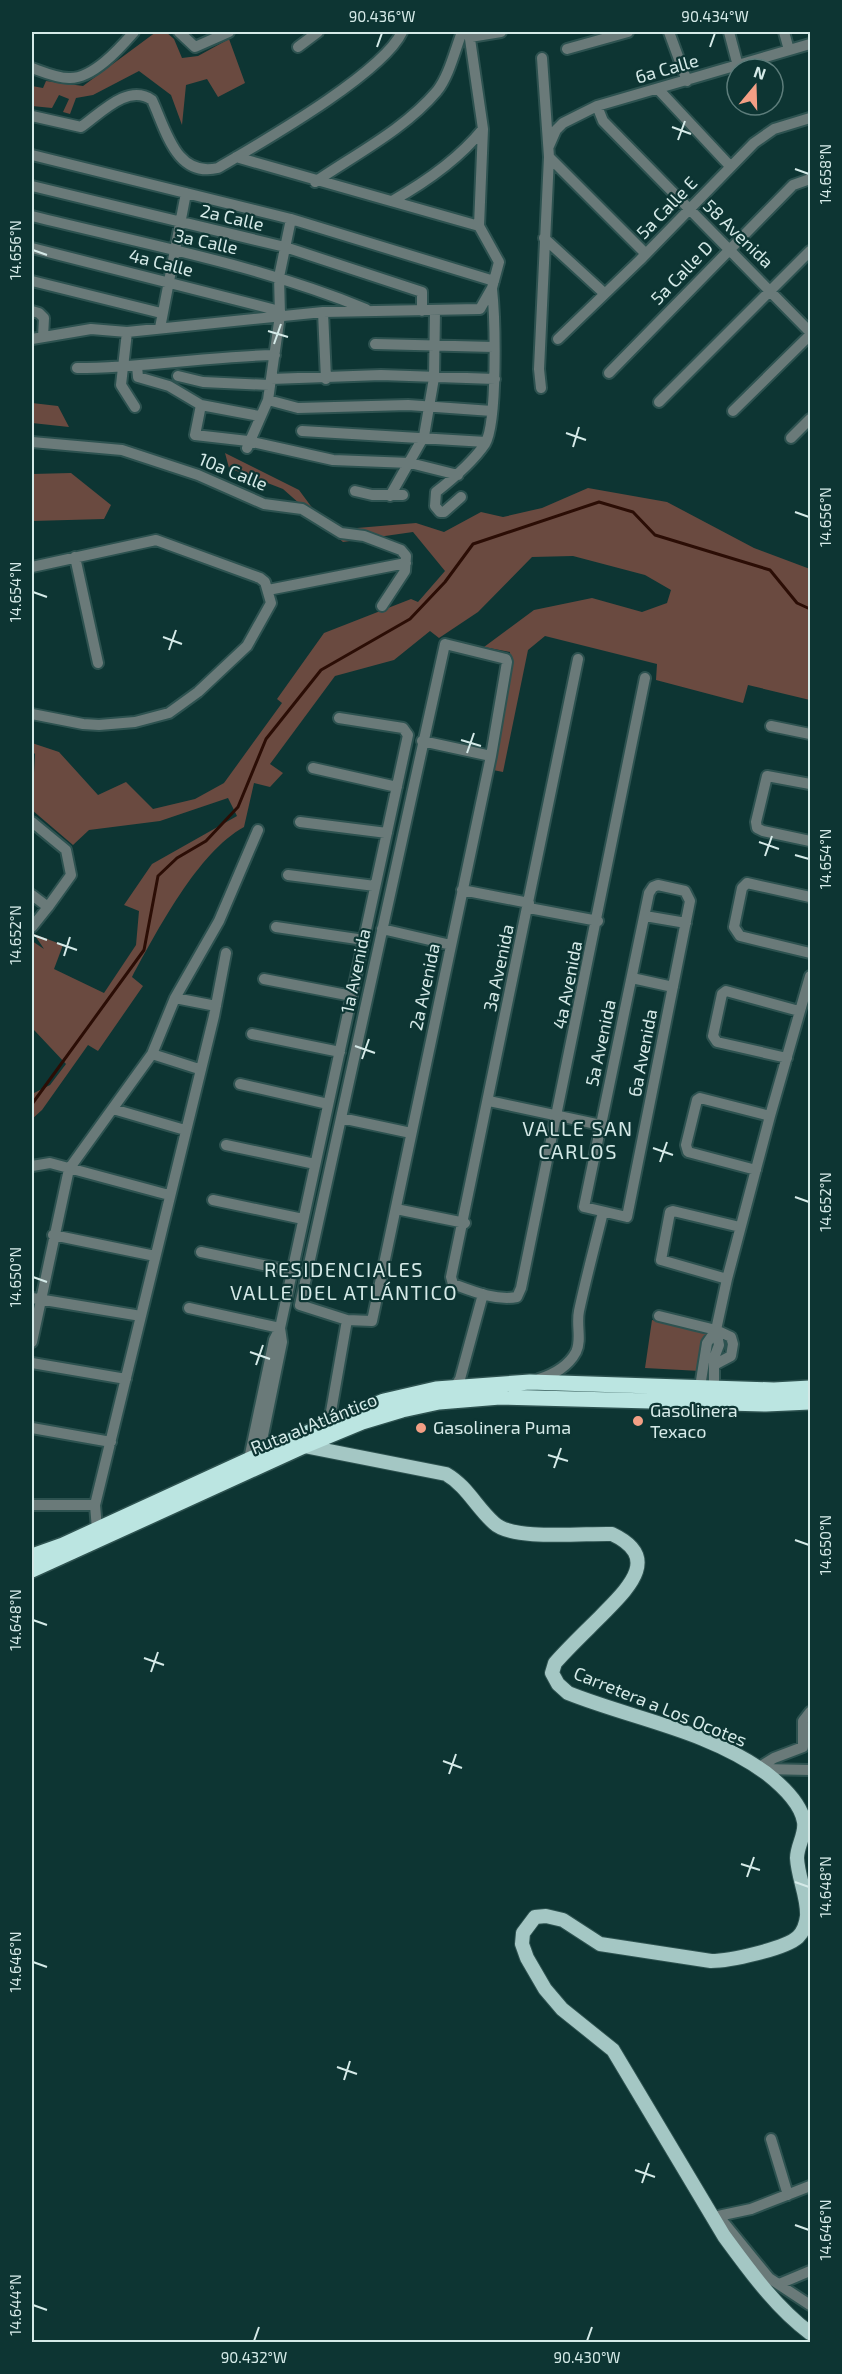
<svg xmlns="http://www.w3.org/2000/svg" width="842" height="2374" viewBox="0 0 842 2374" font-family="'Exo 2',sans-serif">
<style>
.green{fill:#6a4a40}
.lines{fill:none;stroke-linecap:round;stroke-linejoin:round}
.stream{stroke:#2b0d05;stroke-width:3}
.minor-casing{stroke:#2d5250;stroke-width:14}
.major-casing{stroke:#2d5250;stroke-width:16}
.highway-casing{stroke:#2d5250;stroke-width:18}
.minor{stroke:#6a7a79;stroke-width:10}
.major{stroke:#a4c7c4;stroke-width:14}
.highway{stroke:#bbe5e1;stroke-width:15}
.ticks{fill:none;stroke:#d5eae8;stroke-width:2}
.poi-dot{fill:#f39f85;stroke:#0d3533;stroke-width:2}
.labels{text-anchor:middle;stroke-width:4.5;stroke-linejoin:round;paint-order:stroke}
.street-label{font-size:18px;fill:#d5eae8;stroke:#0d3533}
.poi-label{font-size:18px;fill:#d5eae8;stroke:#0d3533;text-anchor:start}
.neighbourhood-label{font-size:20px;letter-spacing:1.5px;fill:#d5eae8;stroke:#0d3533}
.neatline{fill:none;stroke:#d5eae8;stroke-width:2}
.ticks-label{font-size:15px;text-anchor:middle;fill:#d5eae8}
</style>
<rect width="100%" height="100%" fill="#0d3533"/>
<path class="green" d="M156 32H166L174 39 182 58 198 56 229 39 245 83 218 97 207 79 186 85 182 125 171 95 139 71 93 95 76 98 70 114 63 112 69 99 59 95 52 108 32 106V86L43 88 46 81 83 86Z
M32 403 58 406 69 427 32 423Z
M225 453 299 490 316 513 345 529 416 523 444 532 481 512 503 517 542 508 588 488 667 502 754 548 810 569V700L748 685 743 703 656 680 657 664 545 636 528 650 503 772 493 770 510 652 484 647 534 610 592 598 642 612 667 603 671 590 645 575 573 556 532 557 478 612 439 638 430 631 394 660 335 676 270 764 283 773 270 787 254 783 244 827C198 852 157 931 132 977L143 986 98 1051 88 1045 42 1110 32 1119V1094L50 1085 66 1064 34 1030 32 1034V959L34 957 32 941 44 949 34 934 63 945 54 969 104 993 136 945 139 911 124 905 152 864 237 816 228 798 160 821 89 830 73 845 32 810 35 754 32 751V743L59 752 98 795 126 782 153 809 195 799 224 783 282 703 277 699 324 633 411 599 418 602 445 571 413 532 343 542 283 489 229 468Z
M71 473 111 505 104 519 32 521V474Z
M652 1320 716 1334 709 1364 700 1371 645 1368Z"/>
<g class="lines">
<path class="stream" d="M32 1104 144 950 158 876 177 858 206 841 238 807 266 739 321 670 410 619 445 582 473 544 599 502 633 512 655 535 770 570 797 603 810 609"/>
<g class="minor-casing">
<path id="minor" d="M179 32 195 47 229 32
M669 32 687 81
M729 32 738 66
M784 32 789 50
M470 37 501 32
M298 47 318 32
M567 49 628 32
M32 68C43 72 57 78 69 78 93 79 120 48 134 32
M658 89 730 166
M597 106 603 121 810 332
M32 116 81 127C101 113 128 83 152 100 166 130 176 178 218 168 262 142 382 74 402 32
M549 146 556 130 563 123 597 106 810 44
M32 155 291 219 494 281
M236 157 479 226
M549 157 646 254
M315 182C356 154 405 129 437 91 449 76 455 50 462 32
M32 186 285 247 422 292V311
M392 201C426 182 458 160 483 129
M32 216C144 244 259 265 366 309
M544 238 604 293
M32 248 272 309 280 315
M32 281 161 313
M32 311 39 313 44 318 43 337
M323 312 326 379
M160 328 186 193
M127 332 121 385 135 407
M32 339 91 329 127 332 323 312 480 309 492 288 499 262 479 226 483 129 469 32
M558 339 640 260 754 143 774 129 810 118
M375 344 494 347
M137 366 138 377 169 386 201 405 259 416
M77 368C144 368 209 356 275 355
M609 373 793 185 810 179
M178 376 203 382 269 385
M271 379 381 375 495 379
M541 388 539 369 549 157 542 58
M268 400 298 408 408 405 492 411
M659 402 810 251
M201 405 195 435 248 441 333 460 410 463 458 475
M733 411 810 335
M302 431 486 442
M791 438 810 419
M32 442 122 450 198 475 264 504 302 509 341 533 364 536 401 550 406 556 405 571 382 606
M247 448 268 400 280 315 279 277 291 219
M355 491 372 495H403
M390 496 424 436 434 378 435 311
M461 497 444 512H440L435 506 436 492C454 478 472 463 485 444 498 422 495 316 492 289
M75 557 98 663
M32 567 156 540 260 578 265 582 271 603 247 646 198 692 169 713 135 722 99 725 83 724 32 714
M268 590 406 563
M445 644 506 659 507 662 491 756 372 1321 347 1320 300 1305Z
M578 659 451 1277 453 1284C472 1291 496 1301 517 1297L521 1288 645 678
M771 726 810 734
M422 741 491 756
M313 768 397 787
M810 784 767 776 756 822 757 828 763 831 810 841
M32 822 66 850 71 875 48 907 32 895
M300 822 387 833
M288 875 375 886
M658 885 685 891 690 901 627 1217 584 1207 649 893 653 887Z
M462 890 529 903
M810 897 747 883 742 888 734 927 740 936 810 953
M529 908 598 921
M645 916 686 923
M32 927 48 907
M276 927 364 940
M382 929 451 945
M632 978 673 987
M264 979 352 996
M175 998 216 1006
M252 1034 340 1052
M152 1054 199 1069
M787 1058 717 1042 713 1036 722 994 726 991 799 1011
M240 1084 328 1104
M489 1101 601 1125
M113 1109 185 1130
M341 1118 411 1133
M226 1145 315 1164
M32 1166 50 1163 169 1195
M756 1170 688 1152 686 1145 697 1100 700 1098 770 1116
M213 1200 303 1219
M396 1209 465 1223
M53 1235 155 1256
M201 1252 292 1271
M727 1279 661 1260 670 1212 673 1211 740 1227
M32 1298 141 1316
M189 1308 280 1328
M659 1316 716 1330 731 1337 733 1344 731 1356 714 1365
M32 1342 69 1169 152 1054 175 998 219 921 258 830
M32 1363 126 1379
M539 1379C554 1374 568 1367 576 1352 582 1340 576 1325 579 1311 586 1278 595 1245 603 1212
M455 1387 460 1379 483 1294
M700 1387 707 1343 716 1330
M714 1388V1358L719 1345 716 1330 727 1279 770 1116 810 976
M329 1423 347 1320
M32 1428 111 1442
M259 1455 282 1342 280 1328
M249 1459 274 1340 280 1328 408 735 403 728 339 718
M32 1505H95
M97 1529 95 1505 214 1016 226 953
M758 1768 774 1758 803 1747V1721L810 1712
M760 1769 810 1770
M771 2139 788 2195
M718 2216 751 2209 810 2186
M713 2217 718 2216 725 2224 769 2278 810 2305
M779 2284 810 2271"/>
</g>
<g class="major-casing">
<path id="major" d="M304 1446 446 1474C467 1486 476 1507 494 1523 512 1541 585 1533 612 1534 663 1558 626 1590 601 1616 585 1632 569 1647 555 1663L552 1673 558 1684 568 1693C633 1719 707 1730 766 1773 780 1784 801 1803 804 1822 806 1834 797 1846 797 1858 798 1878 808 1897 807 1916 806 1925 804 1931 798 1937 785 1949 729 1961 711 1961L600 1944 563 1920 546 1916 535 1917 523 1933 522 1944 527 1958 545 1989 562 2009 613 2050 724 2236C749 2270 776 2308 810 2333"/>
</g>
<g class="highway-casing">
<path id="highway" d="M32 1556 63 1545 329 1423 384 1401 436 1389 530 1382 774 1390 810 1388
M32 1570 304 1446 362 1422 402 1410 439 1402 500 1397 766 1404 810 1402"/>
</g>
<use href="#minor" class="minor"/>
<use href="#major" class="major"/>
<use href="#highway" class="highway"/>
</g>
<path class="ticks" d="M377 47 382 33M710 47 715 33M672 127 691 134M678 140 685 121M795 169 809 174M33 250 47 255M268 331 288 337M274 344 281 324M566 433 586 440M573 447 579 427M795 512 809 517M33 592 47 597M163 637 182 644M169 650 176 630M461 740 481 746M467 753 474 733M759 842 779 849M795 855 809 859M765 856 772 836M33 935 47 940M57 943 77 950M64 956 70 937M355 1046 375 1053M362 1059 369 1039M653 1148 673 1155M660 1162 667 1142M795 1197 809 1202M33 1277 47 1282M250 1352 270 1359M256 1365 263 1345M548 1455 568 1461M554 1468 561 1448M795 1540 809 1545M33 1620 47 1625M144 1658 164 1665M151 1672 158 1652M443 1761 462 1768M449 1774 456 1754M741 1864 760 1870M747 1877 754 1857M795 1882 809 1887M33 1962 47 1967M337 2067 357 2074M344 2080 350 2061M635 2170 655 2177M642 2183 649 2163M795 2225 809 2230M33 2305 47 2310M254 2341 259 2327M587 2341 592 2327"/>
<g class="poi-dot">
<circle cx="638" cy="1421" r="6"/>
<circle cx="421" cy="1428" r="6"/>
</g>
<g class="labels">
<g class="street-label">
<text transform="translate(667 69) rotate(-16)" y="6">6a Calle</text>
<text transform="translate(667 208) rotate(-46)" y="6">5a Calle E</text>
<text transform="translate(232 218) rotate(13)" y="6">2a Calle</text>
<text transform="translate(738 234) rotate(44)" y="6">58 Avenida</text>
<text transform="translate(206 242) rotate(12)" y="6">3a Calle</text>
<text transform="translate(161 263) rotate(14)" y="6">4a Calle</text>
<text transform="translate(682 273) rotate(-46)" y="6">5a Calle D</text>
<text transform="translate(233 472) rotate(22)" y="6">10a Calle</text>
<text transform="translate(499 968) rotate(-78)" y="6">3a Avenida</text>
<text transform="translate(356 971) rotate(-78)" y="6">1a Avenida</text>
<text transform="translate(568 985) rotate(-79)" y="6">4a Avenida</text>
<text transform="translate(425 987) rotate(-78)" y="6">2a Avenida</text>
<text transform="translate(601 1043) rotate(-78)" y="6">5a Avenida</text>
<text transform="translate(643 1053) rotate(-79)" y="6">6a Avenida</text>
<text transform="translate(314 1424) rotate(-22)" y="6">Ruta al Atlántico</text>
<text transform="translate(660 1707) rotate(22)" y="6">Carretera a Los Ocotes</text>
</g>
<g class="poi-label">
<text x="650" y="1417">Gasolinera<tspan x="650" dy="21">Texaco</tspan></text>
<text x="433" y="1434">Gasolinera Puma</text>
</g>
<g class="neighbourhood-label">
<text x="578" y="1136">VALLE SAN<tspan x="578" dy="23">CARLOS</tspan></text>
<text x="344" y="1277">RESIDENCIALES<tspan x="344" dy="23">VALLE DEL ATLÁNTICO</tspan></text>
</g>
</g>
<rect width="842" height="2374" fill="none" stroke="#0d3533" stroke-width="66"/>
<g transform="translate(755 87) rotate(19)"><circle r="28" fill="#0d3533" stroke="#5d7d7b" stroke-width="1.5"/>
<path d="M0-4.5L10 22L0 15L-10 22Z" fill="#f39f85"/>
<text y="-9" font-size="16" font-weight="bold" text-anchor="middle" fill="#d5eae8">N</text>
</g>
<rect x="33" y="33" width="776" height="2308" class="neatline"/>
<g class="ticks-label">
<text x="382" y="22">90.436°W</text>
<text x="715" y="22">90.434°W</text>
<text transform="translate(826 174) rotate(-90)" y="5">14.658°N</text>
<text transform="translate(16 250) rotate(-90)" y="5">14.656°N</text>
<text transform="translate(826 517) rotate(-90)" y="5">14.656°N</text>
<text transform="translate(16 592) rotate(-90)" y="5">14.654°N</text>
<text transform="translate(826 859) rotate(-90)" y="5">14.654°N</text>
<text transform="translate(16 935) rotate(-90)" y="5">14.652°N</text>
<text transform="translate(826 1202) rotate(-90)" y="5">14.652°N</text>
<text transform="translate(16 1277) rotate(-90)" y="5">14.650°N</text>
<text transform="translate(826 1545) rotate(-90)" y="5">14.650°N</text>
<text transform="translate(16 1620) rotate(-90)" y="5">14.648°N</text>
<text transform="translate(826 1887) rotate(-90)" y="5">14.648°N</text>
<text transform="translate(16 1962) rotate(-90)" y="5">14.646°N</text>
<text transform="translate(826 2230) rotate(-90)" y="5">14.646°N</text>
<text transform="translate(16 2305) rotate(-90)" y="5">14.644°N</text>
<text x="254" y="2363">90.432°W</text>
<text x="587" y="2363">90.430°W</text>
</g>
</svg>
